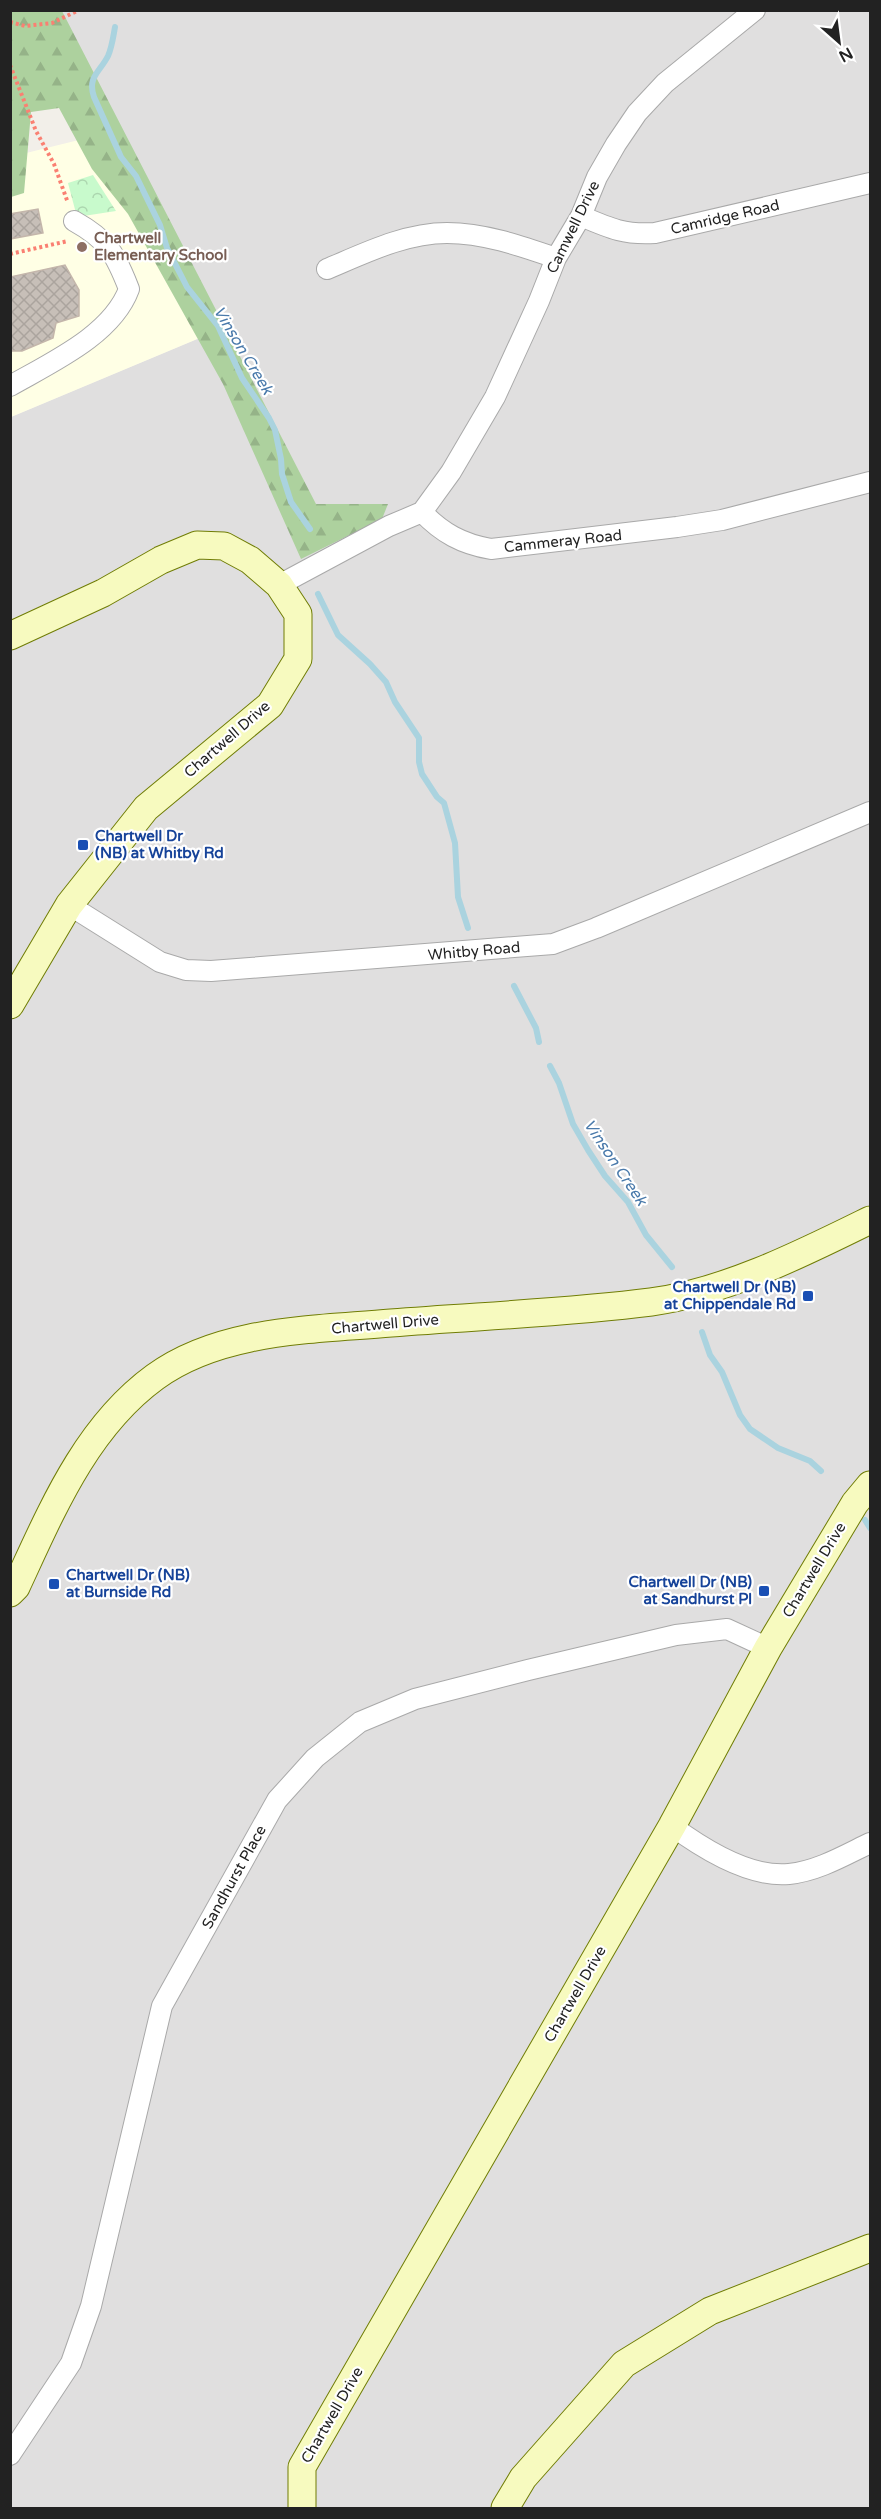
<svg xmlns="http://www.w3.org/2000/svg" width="881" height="2519" viewBox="0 0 881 2519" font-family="'Varela Round',sans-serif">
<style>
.residential{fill:#e0dfdf}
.education{fill:#ffffe5}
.forest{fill:url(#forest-firs)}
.park{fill:url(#park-crowns)}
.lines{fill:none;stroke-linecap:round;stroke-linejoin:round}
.stream{stroke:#aad3df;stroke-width:6}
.building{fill:url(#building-cross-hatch);stroke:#c4b6ab;stroke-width:1.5}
.street-casing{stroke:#a9a9a9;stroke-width:22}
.secondary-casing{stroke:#707d05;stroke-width:29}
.path{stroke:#fa8072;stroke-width:4;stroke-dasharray:3 3;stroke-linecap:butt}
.street{stroke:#fff;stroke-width:20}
.secondary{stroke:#f7fabf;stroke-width:27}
.education-dot{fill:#8d6e63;stroke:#fff;stroke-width:2}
.transit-dot{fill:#1a4fb4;stroke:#fff;stroke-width:2}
.labels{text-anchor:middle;stroke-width:4.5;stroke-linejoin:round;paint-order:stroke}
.street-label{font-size:15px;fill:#222;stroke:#fff}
.education-label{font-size:15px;font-weight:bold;fill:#785e54;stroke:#fff;text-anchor:start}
.transit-label{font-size:15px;font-weight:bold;fill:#164399;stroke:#fff;text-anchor:start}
.water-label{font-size:16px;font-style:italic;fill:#4a7aab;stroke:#fff}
</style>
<defs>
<pattern id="forest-firs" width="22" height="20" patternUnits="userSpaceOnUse" patternTransform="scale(1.5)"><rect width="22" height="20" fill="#add19e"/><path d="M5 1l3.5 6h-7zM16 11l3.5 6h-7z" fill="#95b388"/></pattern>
<pattern id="park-crowns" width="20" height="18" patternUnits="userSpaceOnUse" patternTransform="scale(1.5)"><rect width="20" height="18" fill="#c8facc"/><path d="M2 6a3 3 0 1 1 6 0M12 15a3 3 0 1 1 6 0" fill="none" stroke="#acd6af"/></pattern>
<pattern id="building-cross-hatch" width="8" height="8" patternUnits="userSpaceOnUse" patternTransform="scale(1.5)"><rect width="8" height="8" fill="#c7bfb8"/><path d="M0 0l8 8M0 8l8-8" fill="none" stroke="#aba49e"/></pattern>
</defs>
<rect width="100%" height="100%" fill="#f2efe9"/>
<path class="residential" d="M28 11H870V2508H11V417L202 337Z"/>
<path class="education" d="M95 136 202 337 11 417 10 157Z"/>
<path class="forest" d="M10 11H62L316 504H388L382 519 301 559 223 384 128 214 92 169 59 108 31 112 24 193 11 197Z"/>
<path class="park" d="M93 175 116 211 77 217 68 183Z"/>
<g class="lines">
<path class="stream" d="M115 27C113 38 112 47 108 56 100 72 87 77 94 97L121 157 136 176 160 225 167 248 187 287 218 326 242 378 269 418 275 430 281 459 282 474 291 502 310 529
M318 594 338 635 370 664 386 682 395 702 419 738V762L422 774 437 797 444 803 455 843 458 897 468 928
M514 986 536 1028 539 1042
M550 1066 559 1083 573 1124 588 1150 605 1176 628 1202 646 1235 672 1267
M702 1332 710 1355 722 1372 740 1415 750 1429 778 1448 810 1461 821 1471
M865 1520 870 1528"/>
</g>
<path class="building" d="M38 209 43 233 10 239V214Z
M65 265 79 290V316L56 323 53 338 22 351H10V277Z"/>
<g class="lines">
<g class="street-casing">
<path id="street" d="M581 216C609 228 624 235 655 233L870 183
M327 269C365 253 405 233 447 233 484 233 521 246 556 258
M10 386C52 362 112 335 129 289 115 253 108 240 74 221
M422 512 451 472 495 397 539 301 556 258 581 216 597 177 616 144 637 113 665 83 755 10
M422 512C442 533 462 544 491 549L677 527 722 520 870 482
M279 585 389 526 422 512
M69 905 160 962 186 970 211 971 553 944 596 928 870 812
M672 1826C702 1848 749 1878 789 1874 818 1871 845 1855 870 1843
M10 2455 71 2363 91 2306 162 2006 277 1800 315 1758 360 1722 415 1699 528 1670 676 1635 727 1629 768 1648"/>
</g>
<g class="secondary-casing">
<path id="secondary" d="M10 636 103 593 161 560 197 545 224 546 250 560 279 585 298 614V659L270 705 146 808 69 905 10 1005
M10 1593 16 1587C51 1512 85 1428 155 1377 221 1329 313 1330 391 1323 478 1316 565 1313 651 1302 726 1292 803 1253 870 1220
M302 2508V2467L672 1826 768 1648 855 1503 870 1485
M505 2508 523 2478 624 2364 710 2311 870 2248"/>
</g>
<path class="path" d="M10 22 25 26 52 23 79 10
M10 65 36 131 54 164 68 203
M10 254 68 241"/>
<use href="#street" class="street"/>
<use href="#secondary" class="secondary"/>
</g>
<circle class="education-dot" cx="82" cy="247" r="6"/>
<g class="transit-dot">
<rect x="77" y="839" width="12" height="12" rx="3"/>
<rect x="802" y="1290" width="12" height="12" rx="3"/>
<rect x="48" y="1578" width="12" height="12" rx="3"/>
<rect x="758" y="1585" width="12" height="12" rx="3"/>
</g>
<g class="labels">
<g class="street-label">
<text transform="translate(725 217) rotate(-13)" y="5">Camridge Road</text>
<text transform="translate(573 227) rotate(-64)" y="5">Camwell Drive</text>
<text transform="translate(563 541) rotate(-6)" y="5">Cammeray Road</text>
<text transform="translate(227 739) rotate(-41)" y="5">Chartwell Drive</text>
<text transform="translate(474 951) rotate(-5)" y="5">Whitby Road</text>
<text transform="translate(385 1324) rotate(-5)" y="5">Chartwell Drive</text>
<text transform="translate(814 1570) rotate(-59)" y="5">Chartwell Drive</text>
<text transform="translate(234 1877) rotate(-61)" y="5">Sandhurst Place</text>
<text transform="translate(575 1994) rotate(-60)" y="5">Chartwell Drive</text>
<text transform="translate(332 2415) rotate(-60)" y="5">Chartwell Drive</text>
</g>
<g class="education-label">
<text x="94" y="243">Chartwell<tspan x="94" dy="17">Elementary School</tspan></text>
</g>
<g class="transit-label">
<text x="95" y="841">Chartwell Dr<tspan x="95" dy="17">(NB) at Whitby Rd</tspan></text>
<text x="796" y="1292" text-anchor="end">Chartwell Dr (NB)<tspan x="796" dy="17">at Chippendale Rd</tspan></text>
<text x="66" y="1580">Chartwell Dr (NB)<tspan x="66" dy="17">at Burnside Rd</tspan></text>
<text x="752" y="1587" text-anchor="end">Chartwell Dr (NB)<tspan x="752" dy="17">at Sandhurst Pl</tspan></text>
</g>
<g class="water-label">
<text transform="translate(244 350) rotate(59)" y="6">Vinson Creek</text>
<text transform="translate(616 1162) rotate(56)" y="6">Vinson Creek</text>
</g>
</g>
<rect width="881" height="2519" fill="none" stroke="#222222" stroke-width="24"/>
<g transform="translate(839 42) rotate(152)" stroke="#ffffff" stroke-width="4.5" paint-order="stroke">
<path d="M0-4.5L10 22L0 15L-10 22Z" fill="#222222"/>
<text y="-9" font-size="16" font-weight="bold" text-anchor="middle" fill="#222222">N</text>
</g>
</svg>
